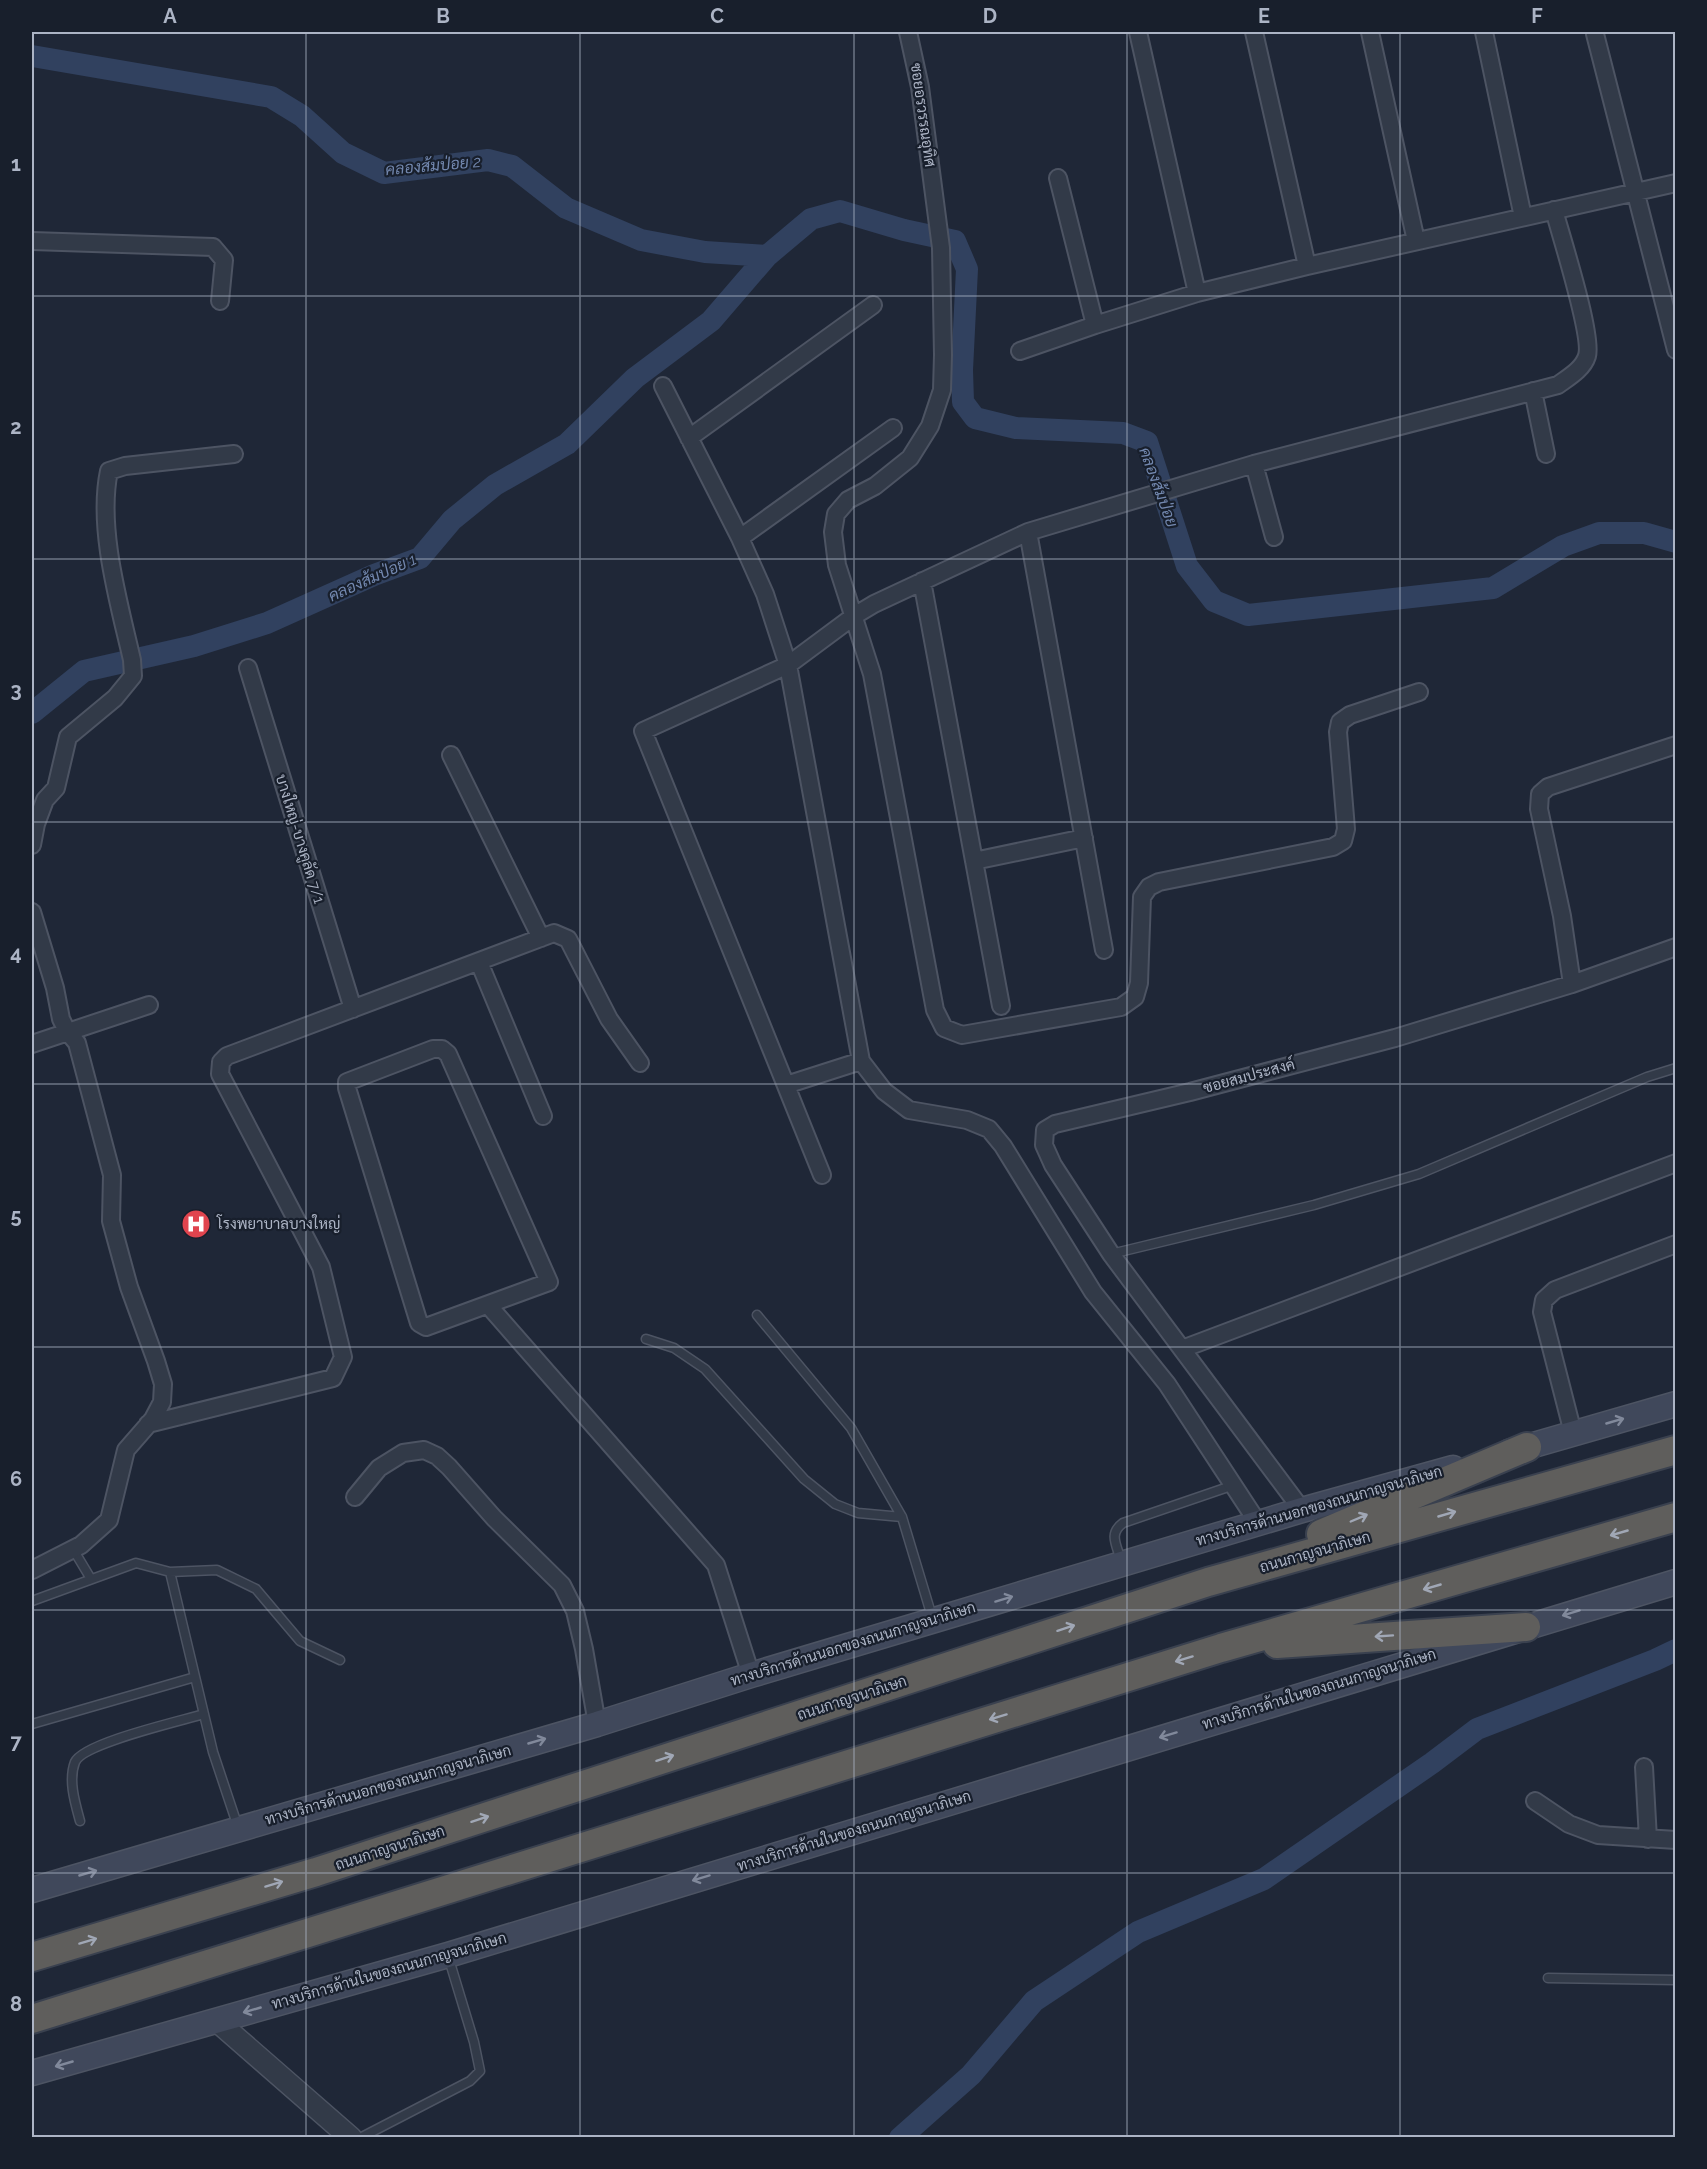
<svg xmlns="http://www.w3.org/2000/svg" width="1707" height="2169" viewBox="0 0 1707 2169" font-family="Raleway,Sarabun,sans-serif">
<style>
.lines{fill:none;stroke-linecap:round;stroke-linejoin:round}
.canal{stroke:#31415f;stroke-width:22}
.service-casing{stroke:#4d5463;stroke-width:11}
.minor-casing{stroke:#4d5463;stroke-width:20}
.tertiary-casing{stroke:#4d5463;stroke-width:24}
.secondary-casing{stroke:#4d5463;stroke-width:27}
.trunk-casing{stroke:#3a414f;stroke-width:32}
.service{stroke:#323a48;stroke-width:8}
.minor{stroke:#323a48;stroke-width:16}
.tertiary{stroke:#323a48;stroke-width:21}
.secondary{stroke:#40485b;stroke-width:24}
.trunk{stroke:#5f5e5c;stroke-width:28}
.oneway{stroke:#81899b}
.oneway2{stroke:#a0a7b5}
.grid{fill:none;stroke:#acb4c5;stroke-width:1.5;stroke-opacity:0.55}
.labels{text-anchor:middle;stroke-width:4.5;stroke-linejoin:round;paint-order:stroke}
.street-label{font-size:15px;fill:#acb4c5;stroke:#181f2c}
.poi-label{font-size:15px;fill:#acb4c5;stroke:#181f2c;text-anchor:start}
.water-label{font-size:16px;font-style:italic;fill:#7388af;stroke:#181f2c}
.neatline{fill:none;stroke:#acb4c5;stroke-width:2}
.grid-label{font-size:20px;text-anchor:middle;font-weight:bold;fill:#acb4c5}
</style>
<rect width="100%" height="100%" fill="#1f2737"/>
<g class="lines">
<path class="canal" d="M32 56 271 97 302 116 343 153 384 173 488 160 512 166 566 208 641 240 705 252 767 256
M32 713 84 671 194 646 267 623 374 575 420 558 452 520 495 485 567 444 635 378 711 321 767 256 811 219 840 211 904 230 955 241 967 269 962 370 963 402 975 418 1016 428 1123 433 1147 442 1187 566 1214 601 1248 615 1493 588 1563 546 1599 533H1644L1676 542
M900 2138 971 2075 1034 2001 1138 1932 1264 1879 1432 1763 1477 1729 1655 1660 1676 1650"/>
<g class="service-casing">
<path id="service" d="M1111 1254 1314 1205 1419 1174 1647 1077 1676 1068
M757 1315 851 1428 902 1517 933 1620
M646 1339 674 1348 705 1369 804 1479 835 1504 858 1513 902 1517
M73 1549 91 1579
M1121 1561C1117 1545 1108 1534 1123 1523L1234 1485
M170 1572 217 1570 256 1589 300 1641 340 1660
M32 1601 136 1563 170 1572 213 1752 238 1827
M32 1724 195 1677
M80 1821C75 1803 68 1780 75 1762 83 1743 181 1721 204 1714
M1548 1978 1676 1980
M360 2138 470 2081 480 2071 474 2042 448 1956"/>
</g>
<g class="minor-casing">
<path id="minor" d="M908 32 920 87 941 248 943 355 942 390 930 426 910 458 875 486 848 500 836 514 833 532 837 565 872 674 935 1010 944 1028 962 1035 1121 1007 1135 997 1139 983 1142 897 1149 887 1159 882 1333 847 1343 841 1346 829 1338 732 1340 722 1350 715 1419 692
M1138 32 1197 293
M1254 32 1307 266
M1370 32 1416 241
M1484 32 1523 217
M1595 34 1676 350
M1058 178 1095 325
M32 241 213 247 224 260 220 301
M1020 351 1095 325 1197 293 1307 266 1676 183
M663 386 740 538 765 594 788 665 861 1061 884 1091 909 1110 967 1120 989 1129 1003 1146 1093 1292 1167 1384 1258 1523
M1533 391 1546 454
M689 438 873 305
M1254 464 1274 537
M1028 532 1104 950
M740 538 893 428
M922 581 1001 1006
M248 668 353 1009
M451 755 541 938
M32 845 36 824 45 800 56 788 68 737 115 698 133 676 132 660C119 603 97 528 109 471L125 466 234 454
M974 861 1084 838
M32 912 55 988 61 1019 67 1031 77 1043 112 1175 111 1221 129 1287 156 1361 163 1384 162 1402 153 1419 126 1450 109 1520 81 1545 32 1570
M479 962 543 1116
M1572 984 1676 947
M32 1044 149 1005
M433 1049H442L448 1054 549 1282 426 1327 419 1323 347 1088V1082Z
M786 1085 861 1061
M822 1175 643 731 788 665 854 616 874 604 1028 532 1254 464 1558 385C1569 377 1583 369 1587 356 1593 336 1561 236 1554 210
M488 1305 716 1565 751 1675
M1182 1349 1676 1163
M148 1424 333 1378 343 1357 321 1267 220 1074 221 1062 227 1056 554 933 568 939 609 1019 640 1063
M1573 1433 1542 1312 1544 1300 1555 1290 1676 1244
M355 1497 379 1468 403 1453 424 1450 437 1456 449 1467 494 1518 562 1585 575 1611 584 1649 597 1724
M1302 1510 1111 1254 1053 1165 1044 1145 1045 1130 1055 1124 1190 1092 1395 1038 1572 984 1562 916 1539 809 1540 794 1548 787 1676 745
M1644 1767 1648 1839
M1535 1801 1569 1824 1598 1835 1676 1840"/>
</g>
<g class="tertiary-casing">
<path id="tertiary" d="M217 2021 351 2138"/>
</g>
<g class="secondary-casing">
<path id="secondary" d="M1509 1452 1676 1404
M32 1890 597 1724 751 1675 1302 1510 1453 1468
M32 2073 448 1955 1676 1582"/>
</g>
<g class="trunk-casing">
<path id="trunk" d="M1321 1534 1527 1447
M1277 1644 1526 1627
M32 1957 316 1872 1208 1582 1676 1450
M32 2019 1221 1648 1676 1517"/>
</g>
<use href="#service" class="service"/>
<use href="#minor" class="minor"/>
<use href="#tertiary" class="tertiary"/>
<use href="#secondary" class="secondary"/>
<use href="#trunk" class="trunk"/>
</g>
<defs><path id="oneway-shaft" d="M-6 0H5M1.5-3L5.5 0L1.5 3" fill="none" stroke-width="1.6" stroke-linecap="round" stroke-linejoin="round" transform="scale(1.5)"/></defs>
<g class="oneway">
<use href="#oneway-shaft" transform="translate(1615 1421) rotate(-16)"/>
<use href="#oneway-shaft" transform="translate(1004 1599) rotate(-17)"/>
<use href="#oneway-shaft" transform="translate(1571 1613) rotate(163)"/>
<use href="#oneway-shaft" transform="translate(1168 1735) rotate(163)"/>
<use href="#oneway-shaft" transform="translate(537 1741) rotate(-16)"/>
<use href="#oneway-shaft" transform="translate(88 1873) rotate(-16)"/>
<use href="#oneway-shaft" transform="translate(701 1878) rotate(163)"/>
<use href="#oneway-shaft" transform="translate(252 2010) rotate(164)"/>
<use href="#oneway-shaft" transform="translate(64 2064) rotate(164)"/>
</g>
<g class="oneway2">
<use href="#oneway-shaft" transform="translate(1447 1514) rotate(-16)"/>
<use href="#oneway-shaft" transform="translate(1359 1518) rotate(-23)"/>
<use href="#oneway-shaft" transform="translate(1619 1533) rotate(164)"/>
<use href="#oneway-shaft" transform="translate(1432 1587) rotate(164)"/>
<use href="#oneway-shaft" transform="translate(1066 1628) rotate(-18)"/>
<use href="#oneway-shaft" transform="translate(1384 1636) rotate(176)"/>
<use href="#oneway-shaft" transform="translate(1184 1659) rotate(163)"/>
<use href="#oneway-shaft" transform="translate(998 1717) rotate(163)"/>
<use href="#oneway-shaft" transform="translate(665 1758) rotate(-18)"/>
<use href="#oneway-shaft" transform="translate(480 1819) rotate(-18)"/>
<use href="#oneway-shaft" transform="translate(274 1884) rotate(-17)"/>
<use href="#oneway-shaft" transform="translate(88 1941) rotate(-17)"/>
</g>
<path class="grid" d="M306 32V2138M580 32V2138M854 32V2138M1127 32V2138M1400 32V2138M32 296H1676M32 559H1676M32 822H1676M32 1084H1676M32 1347H1676M32 1610H1676M32 1873H1676"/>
<defs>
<g id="hospital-disc" transform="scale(1.5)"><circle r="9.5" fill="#e0444e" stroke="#181f2c"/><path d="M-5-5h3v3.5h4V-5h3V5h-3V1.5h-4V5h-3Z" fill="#fff"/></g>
</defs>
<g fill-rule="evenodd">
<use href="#hospital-disc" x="196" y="1224"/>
</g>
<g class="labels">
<g class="street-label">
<text transform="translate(923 115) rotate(82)" y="5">ซอยอรวรรณอุทิศ</text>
<text transform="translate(300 839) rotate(73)" y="5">บางใหญ่-บางคูลัด 7/1</text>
<text transform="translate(1249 1076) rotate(-15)" y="5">ซอยสมประสงค์</text>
<text transform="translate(1319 1506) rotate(-16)" y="5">ทางบริการด้านนอกของถนนกาญจนาภิเษก</text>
<text transform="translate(1315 1552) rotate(-16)" y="5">ถนนกาญจนาภิเษก</text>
<text transform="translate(853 1644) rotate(-17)" y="5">ทางบริการด้านนอกของถนนกาญจนาภิเษก</text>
<text transform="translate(1319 1689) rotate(-17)" y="5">ทางบริการด้านในของถนนกาญจนาภิเษก</text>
<text transform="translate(852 1698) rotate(-18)" y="5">ถนนกาญจนาภิเษก</text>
<text transform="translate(388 1785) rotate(-16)" y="5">ทางบริการด้านนอกของถนนกาญจนาภิเษก</text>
<text transform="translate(854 1831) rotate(-17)" y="5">ทางบริการด้านในของถนนกาญจนาภิเษก</text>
<text transform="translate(390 1848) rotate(-18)" y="5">ถนนกาญจนาภิเษก</text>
<text transform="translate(389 1971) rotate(-16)" y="5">ทางบริการด้านในของถนนกาญจนาภิเษก</text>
</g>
<g class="poi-label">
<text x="217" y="1229">โรงพยาบาลบางใหญ่</text>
</g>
<g class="water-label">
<text transform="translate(433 165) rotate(-5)" y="6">คลองส้มป่อย 2</text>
<text transform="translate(1159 487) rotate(70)" y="6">คลองส้มป่อย</text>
<text transform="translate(372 577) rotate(-24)" y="6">คลองส้มป่อย 1</text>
</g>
</g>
<rect width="1707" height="2169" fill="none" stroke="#181f2c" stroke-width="66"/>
<rect x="33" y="33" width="1641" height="2103" class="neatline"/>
<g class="grid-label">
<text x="170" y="23">A</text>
<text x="443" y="23">B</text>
<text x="717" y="23">C</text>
<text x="990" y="23">D</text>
<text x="1264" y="23">E</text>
<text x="1537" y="23">F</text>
<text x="16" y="171">1</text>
<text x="16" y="434">2</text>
<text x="16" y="697">3</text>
<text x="16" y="960">4</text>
<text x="16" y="1223">5</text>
<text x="16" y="1486">6</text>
<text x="16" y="1749">7</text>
<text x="16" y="2011">8</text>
</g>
</svg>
